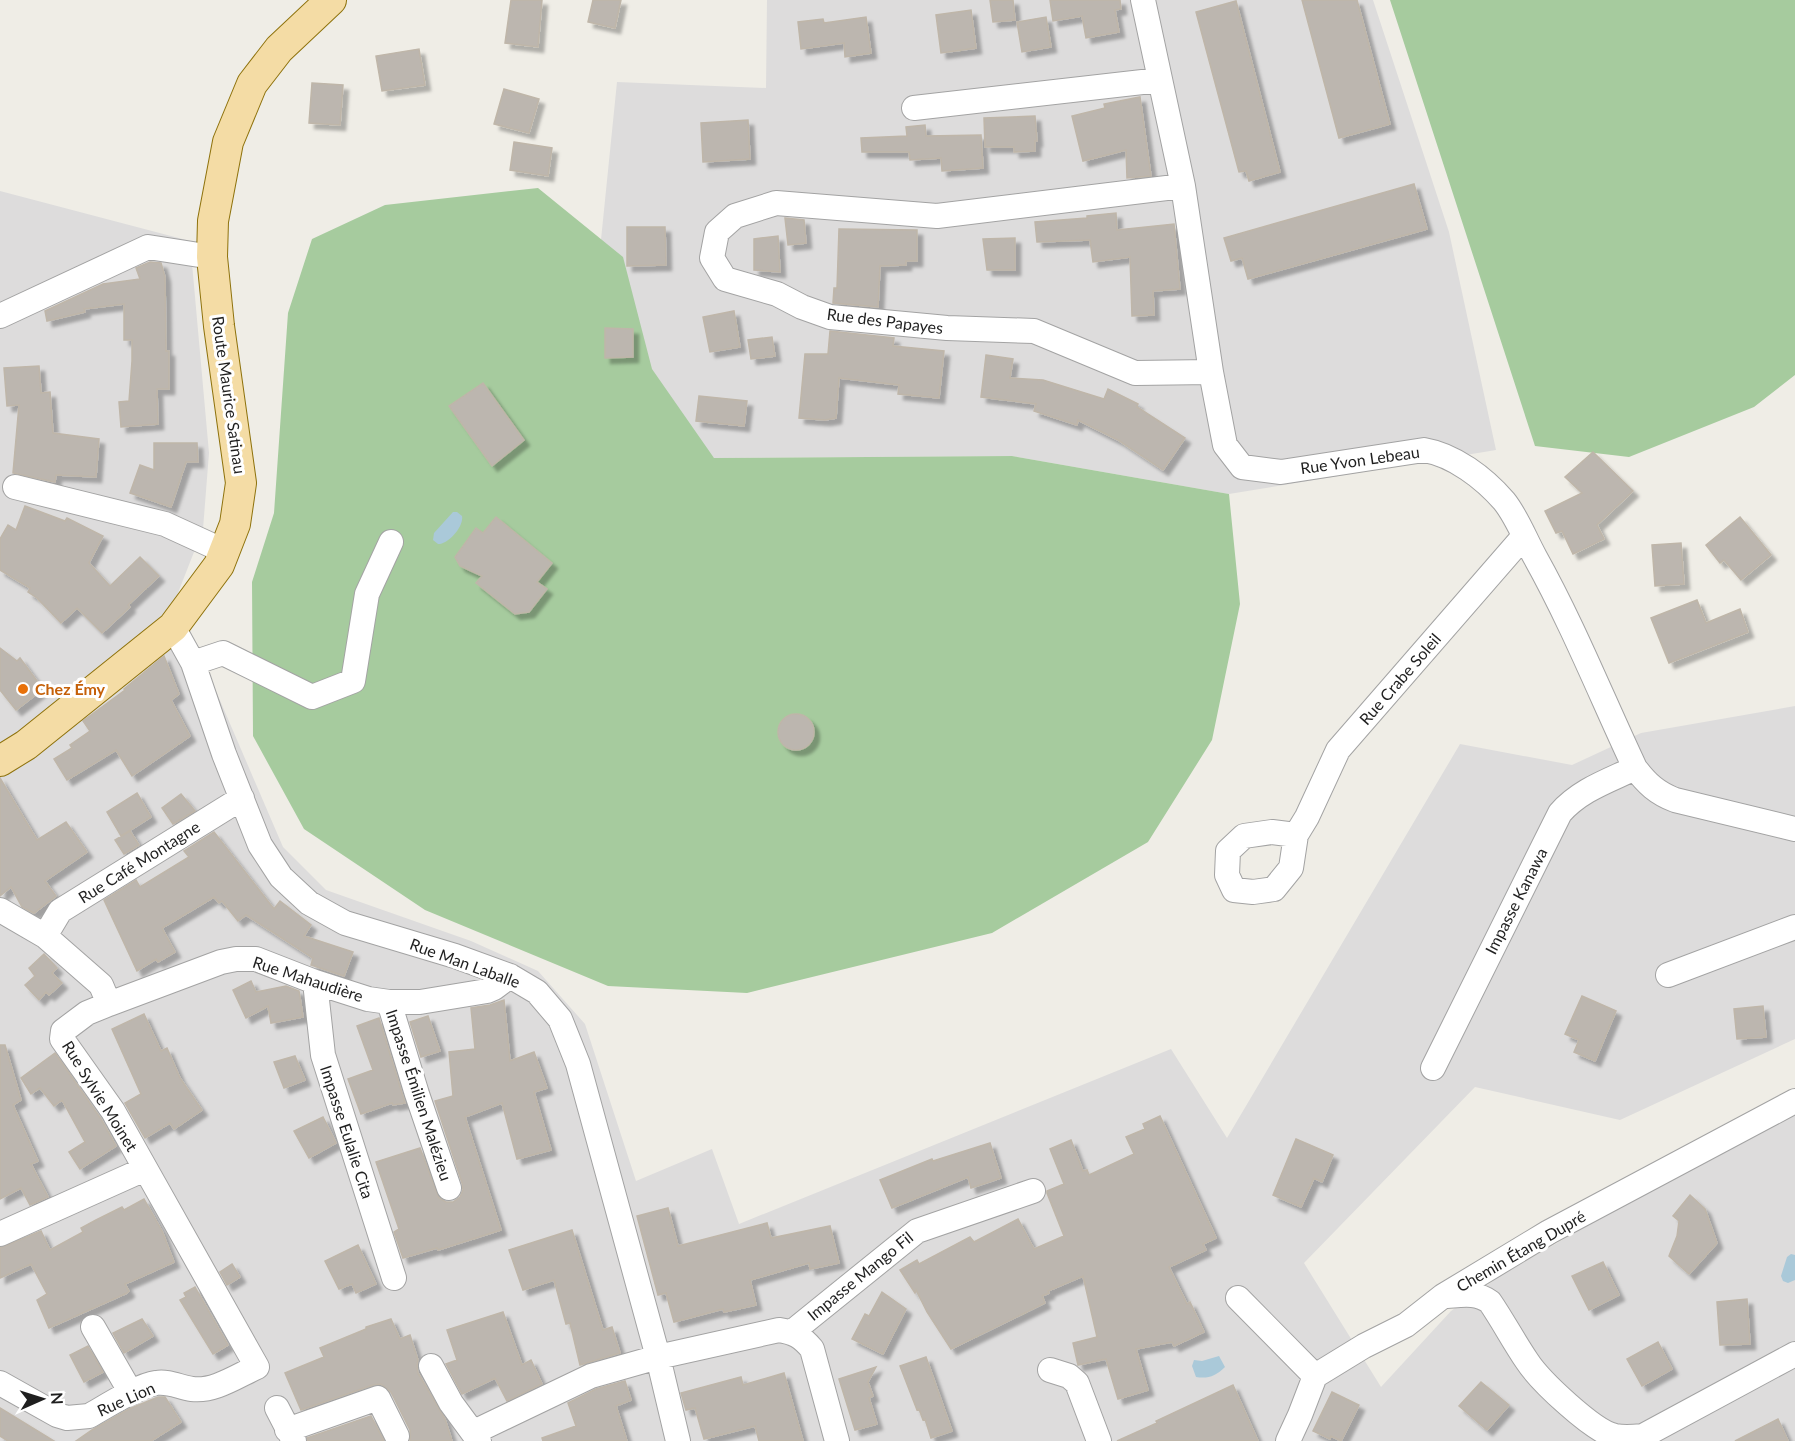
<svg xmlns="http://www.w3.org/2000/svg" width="1795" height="1441" viewBox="0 0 1795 1441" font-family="Lato,sans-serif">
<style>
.residential{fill:#dddcdc}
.forest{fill:#a6cb9e}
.water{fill:#aac9d9}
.building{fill:#bcb6af;stroke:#bfb6a9;stroke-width:1.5;filter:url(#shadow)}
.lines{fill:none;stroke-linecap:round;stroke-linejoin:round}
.minor-casing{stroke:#a3a3a3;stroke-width:26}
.major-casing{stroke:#8e720c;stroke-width:32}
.minor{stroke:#fff;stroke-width:24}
.major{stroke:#f4dca5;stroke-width:30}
.food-dot{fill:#e8710a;stroke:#fff;stroke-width:2}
.labels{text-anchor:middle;stroke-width:6;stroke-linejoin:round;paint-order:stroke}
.street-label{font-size:16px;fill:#1f1f1f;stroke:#fff}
.food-label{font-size:16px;font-weight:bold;fill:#c56008;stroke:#fff;text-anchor:start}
</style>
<defs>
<filter id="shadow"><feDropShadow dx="5.5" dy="5.5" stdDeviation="1.5" flood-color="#0004"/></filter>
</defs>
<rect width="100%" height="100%" fill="#efede6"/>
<path class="residential" d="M767 0H1373L1449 232 1496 450 1229 494 1012 456 714 458 589 358 617 82 766 88Z
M0 191 190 241 209 453 203 529 176 598 283 847 326 890 471 941 538 971 585 1024 636 1181 712 1149 739 1224 1171 1049 1227 1138 1460 744 1572 765 1641 733 1795 706V1039L1620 1120 1475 1087 1304 1263 1381 1387 1451 1311 1503 1274 1795 1106V1441H0Z"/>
<path class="forest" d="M1390 0H1795V375L1754 407 1629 457 1535 446Z
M538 188 623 257 652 369 714 458 1012 456 1229 494 1240 604 1212 740 1148 842 992 933 747 993 608 986 425 910 304 829 253 736 252 582 274 513 288 313 312 239 385 205Z"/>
<path class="water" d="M453 512H457L462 516C464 526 449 544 438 544L433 540 434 533Z
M1791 1254 1795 1255V1280L1788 1283 1783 1281 1781 1276 1787 1257Z
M1219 1356 1225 1367C1216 1376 1208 1379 1196 1377L1192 1366 1194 1360 1202 1361Z"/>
<path class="building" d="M511 0H542L538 47 505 43Z
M593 0H621L615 28 588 22Z
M990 0H1013L1015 20 993 22Z
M1050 0H1120L1121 9 1115 10 1119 32 1086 38 1082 16 1053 21Z
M1302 0H1357L1390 124 1339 138Z
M1236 1 1280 172 1249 181 1246 171 1239 172 1196 12Z
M971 10 976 48 941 53 936 15Z
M866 17 871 53 845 57 844 43 801 49 798 22 823 19 824 23Z
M1046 17 1051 47 1022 52 1017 22Z
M419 49 425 85 382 91 376 56Z
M312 83 343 85 340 125 309 123Z
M504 89 539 99 529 133 494 124Z
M1140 97 1151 176 1127 178 1126 150 1083 161 1072 116 1105 108 1104 104Z
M1035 116 1037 141H1035V151L1014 152V147H985L984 118Z
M748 120 750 159 703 162 701 123Z
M925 125 926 136 981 135 983 168 942 171 941 158 910 160 909 152H862L861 138 907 136 906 127Z
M514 142 552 148 548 176 510 170Z
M1414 184 1427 229 1248 279 1242 258 1231 261 1224 238Z
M1116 213 1117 230 1174 224 1180 289 1153 291 1154 315 1132 316 1130 257 1093 262 1090 240 1037 242 1035 222 1087 218V216Z
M785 218 804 220 806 243 788 245Z
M627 227H665L666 265 627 266Z
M839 229 917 230V261H906V265L880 266 878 307 833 303 834 288H837Z
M778 236 780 272 754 270V239Z
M1015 238V270H987L983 239Z
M150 262 161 263 165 277 166 351H169V389H157L158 424 121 427 119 402 129 401 132 361V340H124V304L84 309 85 312 47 321 45 311 103 284 140 279 136 268Z
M734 311 740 347 710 352 703 317Z
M605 328 633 329V357L605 358Z
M830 331 894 338 893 346 944 351 939 398 898 394 899 385 839 378 836 418 825 420 799 418 805 354H828Z
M772 337 775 356 751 359 748 340Z
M986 355 1013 359 1010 378 1043 380 1104 399 1108 389 1138 404 1137 407 1185 438 1163 470 1118 440 1078 420 1077 425 1034 411 1036 404 981 397Z
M39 366 41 393 50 392 53 433 99 439 96 477 56 475 55 482 13 473 19 405 7 406 4 368Z
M483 383 524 440 492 466 449 406Z
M699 396 747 401 744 426 696 421Z
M154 443H197L198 462H186L171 507 130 493 140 465 154 470Z
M1593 452 1633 491 1597 525 1604 539 1573 554 1562 531 1556 533 1545 511 1582 493 1565 477Z
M25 506 65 521 67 518 103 536 89 563 110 586 140 557 159 576 128 605 130 607 102 633 77 608 61 623 37 598 28 592 30 588 0 570V539L8 525 16 530Z
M496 517 552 563 537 582 547 589 529 612 515 614 476 583 482 576 460 566 455 557 476 528 483 533Z
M1740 517 1771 555 1741 580 1724 560 1720 563 1706 545Z
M1681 543 1684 584 1655 586 1652 545Z
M1697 600 1706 623 1740 609 1748 632 1669 663 1651 618Z
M0 648 17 661 20 658 43 689 16 710 0 690Z
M164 656 179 694 171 700 190 736 132 776 116 750 67 780 54 759 72 748 70 745 90 731 83 721 125 690 124 689Z
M778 732a18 18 0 1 1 36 0a18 18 0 1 1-36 0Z
M0 778 37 840 66 822 87 852 45 881 56 896 34 913 22 907 11 887 0 896Z
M137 793 151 817 121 836 107 812Z
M181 794 195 811 173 824 162 808Z
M130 831 139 845 124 854 115 840Z
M214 832 274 909 280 901 311 925 304 936 353 952 344 976 311 965 313 958 246 915 238 921 222 901 219 903 214 897 162 928 175 952 158 962 156 959 137 971 104 900 136 880 140 887 189 857 184 851Z
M44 954 57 968 52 973 62 983 49 995 46 992 39 1000 25 985 35 976 29 968Z
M251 981 256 992 286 986 299 991 303 1017 271 1023 268 1006 246 1018 233 990Z
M1582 996 1616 1011 1595 1061 1574 1052 1579 1040 1565 1034Z
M504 1000 510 1061 534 1052 547 1088 534 1092 551 1150 517 1159 502 1103 465 1117 501 1230 438 1250 437 1248 403 1258 394 1232 399 1229 376 1162 420 1148 439 1198 446 1202H453L460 1197 463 1190 462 1183 435 1101 453 1096 449 1052 475 1049 471 1008 490 1005Z
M1763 1006 1766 1037 1737 1039 1734 1009Z
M144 1014 161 1051 167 1048 180 1078 202 1110 174 1129 170 1123 145 1138 125 1103 141 1094 112 1029Z
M428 1016 440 1051 421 1057 410 1022Z
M379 1018 405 1103 393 1105 392 1103 361 1114 348 1079 373 1070 357 1026Z
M0 1045H5L21 1100 13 1105 38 1161 31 1164 48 1197 30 1205 21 1188 0 1199Z
M55 1053 101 1119 116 1146 80 1169 69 1152 85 1142 62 1100 54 1106 40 1088 31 1094 21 1078Z
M295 1056 305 1080 284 1088 274 1062Z
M1160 1116 1216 1238 1203 1244 1206 1250 1169 1267 1187 1304 1190 1302 1204 1332 1174 1346 1172 1342 1136 1349 1148 1390 1118 1399 1106 1359 1078 1365 1073 1343 1097 1337 1083 1276 1048 1291 1049 1293 1042 1296 1045 1303 951 1349 927 1312 916 1290 915 1293 900 1270 917 1260 919 1264 970 1237 974 1242 1018 1219 1034 1249 1064 1236 1047 1193V1191L1064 1184 1050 1149 1071 1140 1083 1171 1087 1170 1089 1175 1134 1154 1126 1137 1145 1129 1143 1124Z
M323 1117 336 1143 309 1158 294 1131Z
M1296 1139 1333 1155 1322 1182 1314 1178 1301 1207 1273 1195Z
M990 1143 1001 1178 971 1188 968 1177 892 1208 880 1180 932 1159 933 1161Z
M1690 1195 1705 1209 1717 1243 1689 1274 1669 1256 1677 1236 1679 1221 1673 1216Z
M144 1199 162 1231 174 1262 125 1284 129 1291 127 1293 49 1328 37 1300 47 1294 31 1264 0 1278V1248L41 1231 50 1250 83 1232 81 1228 96 1220 122 1207 124 1210Z
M668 1208 678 1246 767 1223 771 1238 830 1226 839 1263 810 1269 809 1263 750 1280 756 1305 724 1312 723 1309 674 1322 666 1293 658 1295 637 1216Z
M572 1230 603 1330 612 1327 620 1353 580 1365 570 1323 566 1324 554 1280 523 1290 509 1250Z
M358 1245 376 1284 356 1293 352 1284 339 1289 325 1261Z
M1603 1262 1619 1295 1589 1310 1572 1276Z
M232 1264 240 1277 227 1285 220 1272Z
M195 1287 228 1345 213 1354 180 1300 186 1297 184 1293Z
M882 1292 906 1309 883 1354 852 1339 865 1314 869 1316Z
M1747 1299 1750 1344 1720 1345 1717 1302Z
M503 1312 522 1365 531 1360 542 1384 507 1401 495 1378 462 1394 446 1364 457 1360 447 1330Z
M142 1319 153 1336 124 1353 113 1333Z
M391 1319 400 1339 410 1335 418 1360 417 1366 418 1373 445 1419 452 1441H410V1430L391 1392 381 1384 373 1385 301 1410 285 1373 324 1357 320 1348 366 1329V1327Z
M1658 1342 1672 1369 1642 1386 1627 1359Z
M88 1346 103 1372 84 1382 70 1355Z
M926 1357 952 1431 931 1438 925 1419 923 1420 919 1409 917 1410 900 1366Z
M876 1367 868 1382 873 1396 869 1398 877 1424 855 1430 839 1379Z
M784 1373 803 1441H759L755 1426 704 1439 695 1408 686 1410 681 1393 741 1377 743 1385Z
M625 1381 631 1400 616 1406 627 1441H543L542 1438 576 1426 568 1403 596 1389Z
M1481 1382 1509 1405 1487 1430 1459 1406Z
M1233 1385 1258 1441H1117L1157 1423 1156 1421Z
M1332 1392 1359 1405 1341 1441 1331 1436 1330 1439 1313 1431Z
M158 1397H165L181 1422 151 1441H76L92 1430 129 1409Z
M0 1408 54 1441H8L0 1436Z
M371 1416 384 1441H308L307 1438Z
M1778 1419 1788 1441H1735Z"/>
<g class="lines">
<g class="minor-casing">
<path id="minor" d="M1143 0 1183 186 1211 372 1225 445 1242 467 1281 472 1424 450C1454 455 1484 478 1504 501 1517 517 1525 539 1535 557 1573 625 1602 698 1635 768 1647 784 1657 793 1675 800L1795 829
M914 108 1160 80
M1183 186 937 216 776 203 735 216 717 232 712 258 725 279 777 294 802 307 830 317 947 328 1034 331 1135 373 1211 372
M0 316 148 247 212 257
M15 487 165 524 224 551
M173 627 193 663 224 754 260 845 281 877 309 903 345 923 455 956 510 976 537 992 560 1019 578 1064 658 1357 678 1441
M193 663 223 653 312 697 353 681 367 594 391 542
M1296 835 1272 832 1244 836 1228 851 1227 875 1234 890 1253 892 1274 889 1291 868 1296 835 1307 817 1338 750 1524 536
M0 910 45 936 101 985 109 1004 87 1013 63 1031 62 1039 113 1111 257 1367C237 1376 214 1392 192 1389 179 1387 169 1381 156 1383 139 1385 105 1407 89 1416L67 1418 57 1415 0 1383
M45 936 60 911 242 798
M1668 975 1795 927
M315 982 323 1055 394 1278
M389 1002 417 1094 449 1188
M109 1004 221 962 236 959H256L315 982 368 999 389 1002H420L487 991 494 988 510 976
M1433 1068 1560 813C1580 790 1608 781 1635 768
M0 1234 145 1169
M1447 1296C1462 1295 1477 1292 1490 1302 1503 1321 1514 1342 1527 1361 1540 1381 1593 1431 1615 1436 1625 1438 1633 1437 1643 1436L1795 1354
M1238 1298 1315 1376
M93 1327 131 1393
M792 1332 917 1231 1033 1191
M431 1366 451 1403 479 1441
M1050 1370 1069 1376 1077 1383 1099 1441
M277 1408 294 1441
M287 1430 378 1398 397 1436
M474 1432 591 1376 658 1357 779 1330C794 1332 802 1337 812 1349L837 1441
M1288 1441 1300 1415 1315 1376 1364 1346 1406 1325 1443 1296 1549 1232 1795 1101"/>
</g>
<g class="major-casing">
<path id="major" d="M0 761 26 745 173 627 219 565 235 524 241 483 219 326 212 257 213 221 228 142 252 84 279 49 331 0"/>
</g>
<use href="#minor" class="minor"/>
<use href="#major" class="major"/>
</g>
<circle class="food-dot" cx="23" cy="689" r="6"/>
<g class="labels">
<g class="street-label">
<text transform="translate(885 321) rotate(7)" y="6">Rue des Papayes</text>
<text transform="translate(229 395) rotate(82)" y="6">Route Maurice Satinau</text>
<text transform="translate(1360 460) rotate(-8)" y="6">Rue Yvon Lebeau</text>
<text transform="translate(1400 679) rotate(-49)" y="6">Rue Crabe Soleil</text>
<text transform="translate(139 862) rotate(-32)" y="6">Rue Café Montagne</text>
<text transform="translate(1516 901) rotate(-63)" y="6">Impasse Kanawa</text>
<text transform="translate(465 963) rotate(20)" y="6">Rue Man Laballe</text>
<text transform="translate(308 979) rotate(18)" y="6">Rue Mahaudière</text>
<text transform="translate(419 1095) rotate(72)" y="6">Impasse Émilien Malézieu</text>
<text transform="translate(100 1096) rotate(58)" y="6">Rue Sylvie Moinet</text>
<text transform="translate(347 1132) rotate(72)" y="6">Impasse Eulalie Cita</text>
<text transform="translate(1521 1251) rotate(-30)" y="6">Chemin Étang Dupré</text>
<text transform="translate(860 1276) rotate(-39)" y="6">Impasse Mango Fil</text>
<text transform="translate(126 1399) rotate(-24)" y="6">Rue Lion</text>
</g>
<g class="food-label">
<text x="35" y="695">Chez Émy</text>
</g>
</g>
<g transform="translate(42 1399) rotate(87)" stroke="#ffffff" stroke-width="4.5" paint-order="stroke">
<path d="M0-4.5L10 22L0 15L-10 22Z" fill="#1f1f1f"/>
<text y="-9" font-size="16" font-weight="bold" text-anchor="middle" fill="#1f1f1f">N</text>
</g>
</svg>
